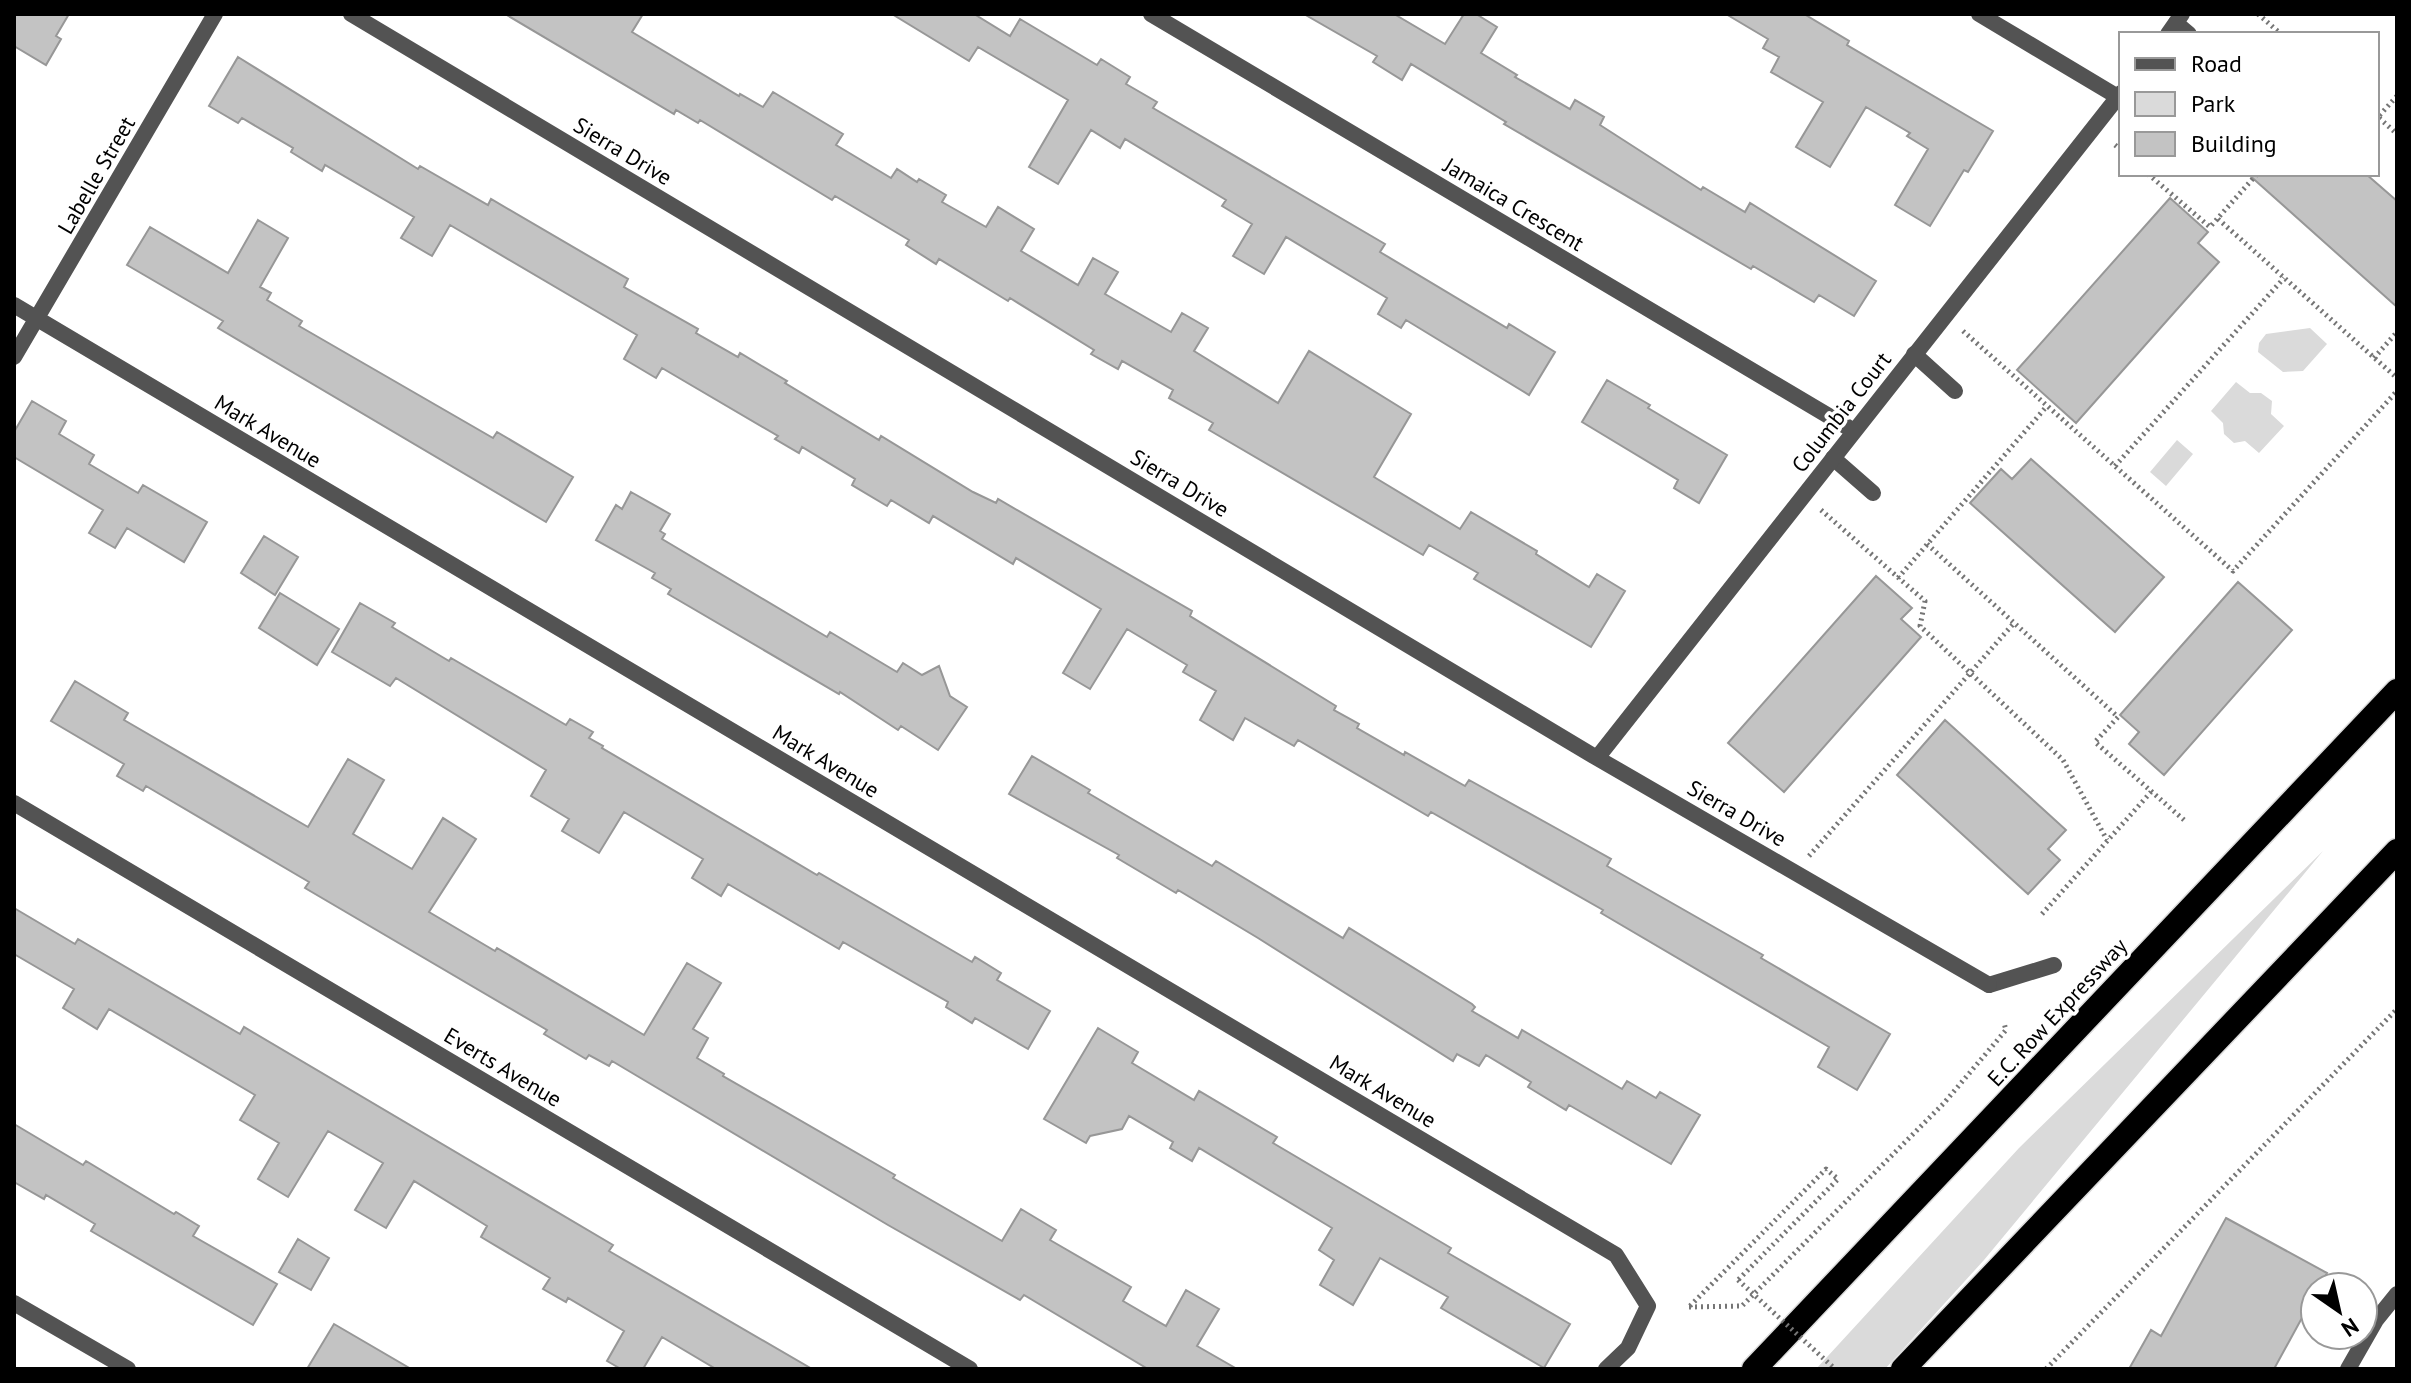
<svg xmlns="http://www.w3.org/2000/svg" width="2411" height="1383" viewBox="0 0 2411 1383" font-family="'PT Sans',sans-serif">
<style>
.green{fill:#dadada}
.building{fill:#c3c3c3;stroke:#979797;stroke-width:2}
.lines{fill:none;stroke-linecap:round;stroke-linejoin:round}
.motorway-casing{stroke:#dbdbdb;stroke-width:27}
.path{stroke:#757575;stroke-width:5;stroke-dasharray:2 4;stroke-linecap:butt}
.service{stroke:#535353;stroke-width:16}
.minor{stroke:#535353;stroke-width:16}
.motorway{stroke:#000;stroke-width:24}
.path-bridge{stroke:#757575;stroke-width:5;stroke-dasharray:2 4;stroke-linecap:butt}
.labels{text-anchor:middle;stroke-width:7;stroke-linejoin:round;paint-order:stroke}
.street-label{font-size:22px;fill:#000;stroke:#fff}
</style>
<rect width="100%" height="100%" fill="#fff"/>
<path class="green" d="M2310 328 2327 344 2303 371 2283 372 2258 352 2259 343 2266 334Z
M2236 382 2250 393H2261L2272 401 2271 414 2284 426 2259 453 2245 441 2234 443 2224 434 2223 423 2211 411Z
M2177 440 2193 454 2166 486 2150 472Z
M2323 851 1984 1260 1885 1369H1816L2019 1148Z"/>
<path class="building" d="M14 14H69L56 36 61 39 46 65 14 46Z
M505 14H643L632 32 739 96 740 94 763 107 773 92 843 134 836 145 891 178 897 169 917 182 919 179 946 195 942 202 986 227 998 207 1034 229 1021 251 1078 285 1093 258 1118 272 1105 294 1171 332 1182 313 1208 328 1194 351 1278 403 1309 351 1411 414 1374 477 1460 529 1471 512 1537 551 1536 554 1589 587 1597 574 1625 591 1591 647 1474 579 1478 573 1429 545 1423 555 1209 430 1213 423 1169 398 1173 390 1122 361 1118 369 1091 354 1094 350 1010 298 1008 301 939 259 936 264 906 245 909 240 835 196 832 200 700 120 698 123 676 110 674 114Z
M892 14H974L1010 36 1020 19 1097 65 1101 59 1130 77 1126 84 1157 102 1153 108 1385 244 1380 252 1507 328 1509 324 1555 352 1529 395 1406 320 1401 328 1378 314 1387 298 1286 237 1264 274 1233 256 1252 224 1222 206 1226 200 1125 139 1120 148 1091 130 1058 184 1029 167 1068 100 978 47 969 61Z
M1304 14H1394L1445 44 1464 14H1476L1497 27 1481 53 1517 75 1515 77 1570 109 1575 100 1604 117 1600 125 1701 190 1703 187 1745 212 1750 203 1876 281 1854 316 1819 295 1814 302 1753 266 1751 269 1504 124 1506 122 1411 64 1402 80 1373 62 1377 56Z
M1726 14H1804L1849 41 1847 45 1993 131 1968 172 1964 170 1930 226 1895 205 1928 149 1907 136 1910 133 1866 107 1830 167 1796 147 1823 102 1771 72 1779 57 1763 48 1768 39Z
M238 57 418 169 420 166 488 205 491 199 628 279 624 287 698 329 696 333 738 357 740 353 787 381 785 383 879 440 881 436 973 492 996 503 998 499 1192 611 1190 616 1336 706 1334 710 1359 724 1357 728 1404 755 1405 752 1465 786 1469 780 1572 837 1611 859 1607 866 1763 955 1761 958 1890 1034 1857 1090 1818 1067 1829 1047 1601 913 1603 910 1431 812 1428 816 1298 740 1294 746 1245 718 1233 740 1200 720 1216 691 1183 672 1187 665 1127 629 1090 689 1063 673 1101 609 1016 558 1013 564 933 516 929 523 891 500 887 506 852 485 855 479 802 447 799 453 775 439 778 436 662 368 656 378 624 359 637 335 450 225 432 256 401 238 414 217 325 165 322 171 291 152 293 148 242 118 238 123 209 106Z
M2248 174H2366L2397 201V307Z
M2170 198 2208 232 2198 243 2219 262 2076 423 2017 370Z
M258 220 288 238 260 287 271 293 267 300 302 321 299 326 493 438 497 432 573 477 546 522 218 328 223 321 127 265 150 227 228 273Z
M1607 380 1650 405 1648 408 1727 455 1699 503 1674 488 1678 480 1582 422Z
M32 401 66 421 59 434 94 455 89 464 138 493 143 485 207 522 184 562 127 528 115 548 89 533 103 510 14 457V432Z
M2031 459 2164 577 2115 632 1970 503 2001 469 2012 479Z
M631 492 670 514 660 531 665 534 662 539 827 637 830 632 897 672 903 663 922 675 939 666 950 696 967 707 938 750 901 726 898 730 840 692 839 694 668 594 671 589 652 578 655 573 596 540 616 505 622 509Z
M264 536 298 557 275 595 241 573Z
M1876 576 1912 608 1901 619 1921 637 1784 792 1728 743Z
M2238 582 2292 630 2164 775 2129 744 2139 732 2120 715Z
M280 593 339 629 317 665 259 628Z
M360 603 395 623 392 627 449 661 451 658 566 725 570 719 593 732 589 738 603 746 602 748 817 875 819 873 972 962 975 957 1001 973 997 980 1050 1011 1028 1049 975 1018 972 1023 946 1007 948 1002 843 942 839 949 728 884 721 896 692 878 703 859 624 812 599 853 562 831 569 819 531 796 546 770 396 678 390 686 332 652Z
M75 681 128 713 124 720 308 827 348 759 384 780 353 834 412 869 443 818 476 839 429 912 495 951 497 948 644 1035 687 963 721 983 693 1029 708 1038 697 1058 724 1074 723 1076 895 1175 893 1178 1002 1241 1021 1209 1056 1230 1050 1240 1131 1287 1123 1301 1166 1326 1186 1290 1219 1309 1197 1346 1237 1369H1148L1024 1295 1020 1300 888 1225 612 1061 609 1066 589 1055 586 1059 544 1034 547 1030 305 888 309 882 146 786 143 791 117 776 124 764 51 721Z
M1945 720 2066 830 2048 849 2060 860 2028 894 1897 775Z
M1032 756 1090 790 1088 793 1212 866 1216 861 1343 938 1349 928 1472 1004 1475 1007 1472 1011 1518 1038 1522 1030 1622 1089 1627 1081 1656 1098 1660 1092 1700 1115 1671 1164 1569 1105 1566 1110 1528 1087 1531 1082 1486 1055 1479 1066 1457 1054 1453 1061 1258 938 1178 890 1176 893 1117 858 1119 855 1009 794Z
M14 908 75 944 78 939 240 1034 244 1027 613 1245 609 1251 812 1369H716L662 1337 643 1369H621L607 1361 624 1331 568 1298 566 1302 543 1289 550 1278 481 1237 487 1226 414 1181 386 1228 355 1210 383 1163 328 1131 288 1197 258 1179 279 1143 240 1120 255 1095 109 1009 97 1029 63 1008 74 989 14 954Z
M1098 1028 1138 1052 1132 1063 1194 1100 1199 1091 1277 1137 1273 1143 1451 1248 1448 1253 1570 1324 1544 1368 1441 1308 1448 1297 1380 1258 1353 1305 1320 1285 1334 1260 1319 1250 1332 1228 1199 1148 1192 1161 1170 1148 1173 1142 1129 1116 1122 1129 1090 1136 1086 1143 1044 1119Z
M14 1124 83 1165 86 1161 174 1214 176 1212 199 1226 193 1236 277 1284 253 1325 91 1231 95 1224 46 1195 44 1199 14 1182Z
M2226 1218 2327 1273 2319 1287H2315V1294L2274 1369H2129L2151 1330 2161 1336Z
M298 1239 329 1258 311 1290 279 1272Z
M334 1324 411 1369H307Z"/>
<g class="lines">
<g class="motorway-casing">
<path id="motorway" d="M1754 1369 2397 691
M1903 1369 2397 851"/>
</g>
<path class="path" d="M2258 14 2281 34
M2397 96 2378 117 2397 134
M2115 145 2121 150
M2148 174 2210 227 2257 174
M2218 219 2397 378
M1963 331 2233 571 2397 391
M2374 358 2397 332
M2115 466 2284 278
M1821 510 1925 601 1920 626 2063 760 2107 840
M1927 544 2118 717 2095 742 2184 820
M1898 578 2047 406
M1809 856 2014 623
M2042 914 2151 792
M1690 1306 1826 1169 1838 1179 1738 1280
M1689 1307 1742 1306 1944 1103 2006 1030 2004 1023
M2046 1369 2397 1009"/>
<path class="service" d="M2176 23 2189 34
M1914 354 1955 391
M1833 458 1873 493
M1989 985 2054 965
M2348 1369 2376 1320 2397 1294"/>
<path class="minor" d="M351 14 1597 758 1989 985
M1151 14 1854 431
M1979 14 2118 97
M2168 34 2182 14
M14 305 1616 1255 1648 1306 1628 1348 1606 1369
M14 357 215 14
M1597 758 2121 93
M14 803 970 1369
M14 1303 128 1369"/>
<use href="#motorway" class="motorway"/>
<path class="path-bridge" d="M1738 1280 1835 1369"/>
</g>
<g class="labels">
<g class="street-label">
<text transform="translate(623 151) rotate(31)" y="8">Sierra Drive</text>
<text transform="translate(96 175) rotate(-60)" y="8">Labelle Street</text>
<text transform="translate(1514 204) rotate(31)" y="8">Jamaica Crescent</text>
<text transform="translate(1841 412) rotate(-52)" y="8">Columbia Court</text>
<text transform="translate(268 431) rotate(31)" y="8">Mark Avenue</text>
<text transform="translate(1180 483) rotate(31)" y="8">Sierra Drive</text>
<text transform="translate(826 761) rotate(31)" y="8">Mark Avenue</text>
<text transform="translate(1737 813) rotate(30)" y="8">Sierra Drive</text>
<text transform="translate(2057 1012) rotate(-47)" y="8">E.C. Row Expressway</text>
<text transform="translate(503 1067) rotate(31)" y="8">Everts Avenue</text>
<text transform="translate(1383 1091) rotate(31)" y="8">Mark Avenue</text>
</g>
</g>
<rect width="2411" height="1383" fill="none" stroke="#000000" stroke-width="32"/>
<rect x="2119" y="32" width="260" height="144" fill="#ffffff" stroke="#999999" stroke-width="2"/>
<rect x="2135" y="58" width="40" height="12" fill="#535353" stroke="#999999" stroke-width="2"/>
<text x="2191" y="72" font-size="24" fill="#000000">Road</text>
<rect x="2135" y="92" width="40" height="24" fill="#dadada" stroke="#999999" stroke-width="2"/>
<text x="2191" y="112" font-size="24" fill="#000000">Park</text>
<rect x="2135" y="132" width="40" height="24" fill="#c3c3c3" stroke="#999999" stroke-width="2"/>
<text x="2191" y="152" font-size="24" fill="#000000">Building</text>
<g transform="translate(2339 1311) rotate(146)"><circle r="38" fill="#ffffff" stroke="#999999" stroke-width="2"/>
<path d="M0-6L14 30L0 20L-14 30Z" fill="#000000"/>
<text y="-12" font-size="22" font-weight="bold" text-anchor="middle" fill="#000000">N</text>
</g>
</svg>
